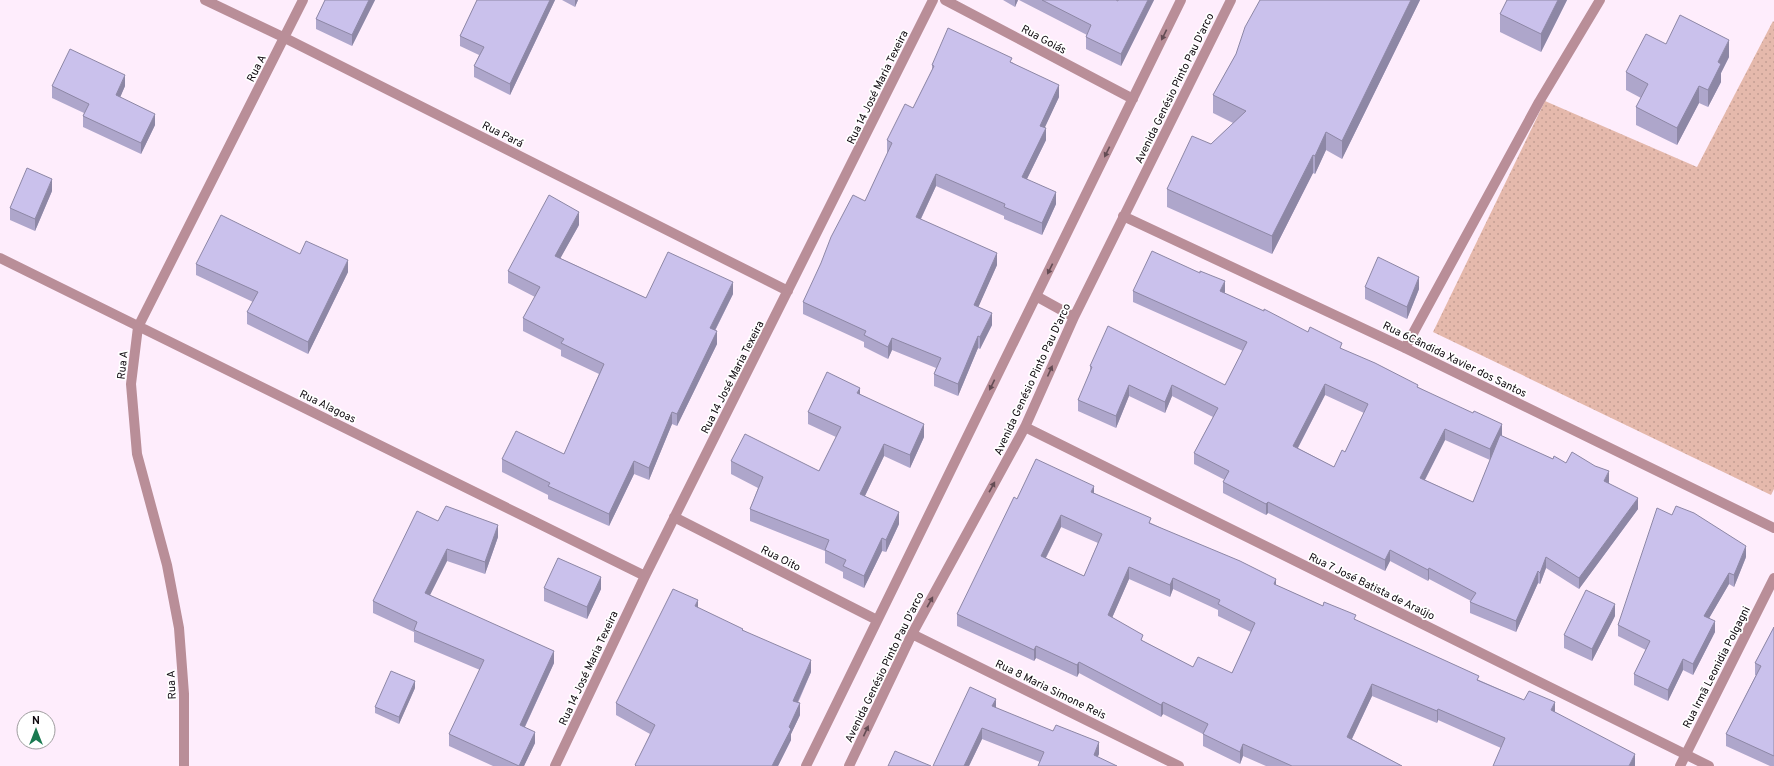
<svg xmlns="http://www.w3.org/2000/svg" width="1774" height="766" viewBox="0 0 1774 766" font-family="Overpass,sans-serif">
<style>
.park{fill:url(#park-dots)}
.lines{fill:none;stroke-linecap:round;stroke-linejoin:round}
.minor{stroke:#b98e98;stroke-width:10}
.wall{fill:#aea6cb;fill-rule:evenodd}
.shaded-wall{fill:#8d87a5}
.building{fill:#cac1ec;stroke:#8d87a5;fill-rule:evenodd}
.oneway{fill:#644c54}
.labels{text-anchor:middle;stroke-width:3.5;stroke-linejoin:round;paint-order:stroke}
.street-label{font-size:11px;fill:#0f090f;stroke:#fff}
</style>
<defs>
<pattern id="park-dots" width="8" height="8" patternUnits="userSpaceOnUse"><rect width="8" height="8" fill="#e5b9ac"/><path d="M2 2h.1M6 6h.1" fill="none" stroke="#c39e93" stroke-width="1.8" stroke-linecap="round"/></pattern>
</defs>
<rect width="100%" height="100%" fill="#feedfc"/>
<path class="park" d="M1773 21 1774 22V489L1771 495 1433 332 1545 101 1697 167Z"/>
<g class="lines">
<path class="minor" d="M205 0 285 38 788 291
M945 0 1133 99
M1123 216 1405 348 1774 528
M0 258 645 576
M1036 296 1074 317
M1405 348 1539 102 1600 0
M1025 427 1709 766
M674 517 877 620
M912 634 1179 766
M184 766V694L179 628 167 565 137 454 131 384 138 327 303 0
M555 766 645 576 933 0
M806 766 1181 0
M849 766 912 634 1025 427 1074 317 1231 0
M1680 766 1774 578"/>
</g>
<path class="wall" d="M325 0H375L352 46 316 29V19Z
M476 0H555L510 95 474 77V66L479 55 460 46V36L477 0Z
M562 0H578L575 7Z
M1003 0H1018L1015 7Z
M1019 0H1116L1118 1V0H1154L1121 66 1086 49V37L1087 35Z
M1260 0H1420L1342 159 1326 150 1315 174 1313 173 1272 254 1167 207V189L1211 144 1233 123 1213 113V95L1236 54Z
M1507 0H1567L1541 52 1500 32V14Z
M1666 44 1729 57 1721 73V82L1708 107 1699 103 1677 145 1636 125V107L1641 98 1626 90V72Z
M1012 62 1059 97 1044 128 1046 140 1027 179 1056 204 1042 235 1004 219V216L936 186 921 219 997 265 978 307 992 325 980 349 978 348 958 396 934 386V374L936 368 892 350 888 359 864 347V342L803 314V302L865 201 888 153 887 152V140L913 108 932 70V65Z
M52 86H125L120 97 155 125 141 154 83 127V116L84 113 52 98Z
M52 191 35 231 10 220V208Z
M579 225 560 258 646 298 733 294 715 331 717 344 677 426 672 424 649 480 634 474 609 526 548 499V495L502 472V459L564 454 599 374 561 356V350L523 331V318L535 297 508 283V271Z
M300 254 348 272 308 354 247 324V312L253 302 196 275V264Z
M1365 287 1419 289 1407 319 1365 299Z
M1133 291 1225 292 1224 293 1308 332 1418 387 1502 435 1501 436 1553 459 1566 463 1609 482V483L1638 509 1579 589 1546 568 1540 584 1538 583 1516 632 1470 613V602L1471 601 1429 579 1428 581 1390 561 1385 571 1268 513 1266 515 1223 493V482L1225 480 1194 464V453L1213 417 1172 396 1165 413 1129 396 1116 428 1078 411V400L1090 373V366L1225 385 1243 351 1133 302ZM1325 395 1364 413 1345 452 1334 467 1298 448ZM1445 440 1490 460 1473 502 1425 480Z
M860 394 924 437 910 468 884 456 865 496 899 524 886 552 882 551 864 588 843 578V572L825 563V551L750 521V509L758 488 731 474V461L819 471 836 437 808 424V412Z
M1094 493 1151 523 1276 585 1323 606 1356 620 1479 680 1524 700 1555 712 1635 766 1501 748 1438 720 1437 723 1372 696 1352 739 1402 766H1266L1243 756 1240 764 1203 746V734L1163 714 1161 717 1079 673 1077 677 1036 658 1034 661 957 626V614L1017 499ZM1061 527 1098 543 1084 576 1046 558ZM1129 579 1170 597 1173 589 1218 610V616L1251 632 1232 673 1193 667 1143 641 1112 618Z
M438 521 498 537 485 574 447 561 430 595 554 663 525 727 535 743 524 766H493L449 746V734L480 670 414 642V632L373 613V601Z
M1746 557 1734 587 1729 584 1709 618 1715 632 1693 675 1683 670 1668 701 1634 685V674L1646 650 1618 636V625Z
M544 588 601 589 587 619 544 601Z
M698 608 743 630 811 672 798 703 800 715 791 734V740L778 766H635L650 734 616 715V703Z
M1615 616 1592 661 1564 648V635Z
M1774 627V766H1770L1726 746V734L1756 675H1755V663Z
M415 688 399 724 375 713V707Z
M996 708 1099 754 1097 757 1040 762 982 739 969 766H933Z"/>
<path class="shaded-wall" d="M369 0H375L352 46V35Z
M550 0H555L510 95V84Z
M575 0H578L575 7Z
M1015 0H1018L1015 7Z
M1148 0H1154L1121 66V54Z
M1411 0H1420L1342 159V141Z
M1558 0H1567L1541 52V34Z
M1729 40V57L1721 73V82L1708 107V90L1718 62Z
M125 75V86L116 107V95Z
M1059 85V97L1040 138V126Z
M1699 86V103L1677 145V128Z
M155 114V125L141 154V143Z
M1046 128V140L1022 189V177Z
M1326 132V150L1315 174V156Z
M1313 155V173L1272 254V236Z
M936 174V186L916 229V217Z
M52 179V191L35 231V219Z
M1056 192V204L1042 235V223Z
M579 212V225L555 268V256Z
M997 253V265L974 317V305Z
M348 260V272L308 354V342Z
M1419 277V289L1407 319V307Z
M1225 281V292L1220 302V291Z
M733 282V294L710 340V328Z
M992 313V325L980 349V337Z
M717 331V344L677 426V414Z
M978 336V348L958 396V384Z
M892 338V350L888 359V347Z
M1325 384V395L1293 457V446Z
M1129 385V396L1116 428V416Z
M1172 385V396L1165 413V402Z
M860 388V400L857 393Z
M672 412V424L649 480V468Z
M924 424V437L910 468V455Z
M1502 424V435L1490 460V449Z
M1445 429V440L1420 489V478Z
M884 444V456L860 506V494Z
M634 461V474L609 526V514Z
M1609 471V482L1604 492V481Z
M1094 486V497L1091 492Z
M1638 498V509L1579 589V578Z
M1268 502V513L1266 515V504Z
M899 512V524L886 552V540Z
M1061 515V527L1041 567V556Z
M498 525V537L485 574V562Z
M882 538V551L864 588V576Z
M1746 546V557L1734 587V575Z
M447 549V561L425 605V593Z
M1390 550V561L1385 571V560Z
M1546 557V568L1540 584V573Z
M1129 567V579L1108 627V615Z
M1429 568V579L1428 581V570Z
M1538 571V583L1516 632V621Z
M1729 573V584L1704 627V616Z
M601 577V589L587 619V607Z
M1173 578V589L1170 597V585Z
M1276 579V590L1274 584Z
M698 600V611L695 606Z
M1615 604V616L1592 661V649Z
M1715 621V632L1693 675V664Z
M1036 646V658L1034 661V650Z
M554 651V663L520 737V725Z
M1683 659V670L1668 701V690Z
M811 660V672L793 712V701Z
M1079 662V673L1077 677V665Z
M415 681V688L399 724V717Z
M1372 684V696L1347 749V737Z
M996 699V710L992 706Z
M1163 702V714L1161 717V705Z
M1555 702V713L1551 710Z
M800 703V715L791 734V740L778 766H772L789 727Z
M1438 709V720L1437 723V711Z
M982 728V739L969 766H964Z
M535 732V743L524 766H519Z
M1099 742V754L1094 766V755Z
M1243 744V756L1240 764V752Z
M1635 754V766H1629Z"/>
<path class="building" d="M325 0H369L352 35 316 19Z
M477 0H550L510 84 474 66 484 47 460 36Z
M1042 0H1116L1118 1V0H1148L1121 54 1086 37 1091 25Z
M1260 0H1411L1342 141 1326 132 1315 156 1313 155 1272 236 1167 189 1192 136 1211 144 1246 111 1213 95 1236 54 1245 27Z
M1507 0H1558L1541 34 1500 14Z
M1680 15 1729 40 1718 62 1721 64 1708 90 1699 86 1677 128 1636 107 1648 84 1626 72 1646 34 1666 44Z
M948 28 1012 58 1010 62 1059 85 1040 126 1046 128 1022 177 1056 192 1042 223 1004 207 1005 204 936 174 916 217 997 253 974 305 992 313 980 337 978 336 958 384 934 374 941 358 892 338 888 347 864 335 866 331 803 302 821 263 831 237 853 195 865 201 892 143 887 140 905 104 913 108 934 66 932 65Z
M70 49 125 75 116 95 155 114 141 143 83 116 89 104 52 86Z
M27 168 52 179 35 219 10 208Z
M549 195 579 212 555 256 646 298 668 252 733 282 710 328 717 331 677 414 672 412 649 468 634 461 609 514 548 486 550 483 502 459 516 431 564 454 604 364 561 343 564 339 523 318 540 287 508 271Z
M221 215 300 254 306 241 348 260 308 342 247 312 258 292 196 264Z
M1152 251 1200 273V271L1225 281 1220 291 1264 311V309L1308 332 1310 327 1342 343 1340 348 1375 363 1418 385 1417 387 1473 413 1474 411 1502 424 1490 449 1445 429 1420 478 1473 502 1500 435 1553 459 1554 456 1566 463 1572 452 1595 466 1609 471 1604 481 1638 498 1579 578 1546 557 1540 573 1538 571 1516 621 1470 602 1476 593 1429 568 1428 570 1390 550 1385 560 1268 502 1266 504 1223 482 1229 471 1194 453 1218 408 1172 385 1165 402 1129 385 1116 416 1078 400 1092 367 1090 366 1108 326 1225 385 1247 342 1133 291ZM1325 384 1368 404 1345 452 1342 450 1334 467 1293 446Z
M1378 257 1419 277 1407 307 1365 287Z
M827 372 860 388 857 393 924 424 910 455 884 444 860 494 899 512 886 540 882 538 864 576 843 566 846 560 825 550 829 540 750 509 763 477 731 461 745 434 819 471 841 427 808 412Z
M1036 459 1094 486 1091 492 1151 518 1149 523 1240 561 1276 579 1274 584 1323 606 1324 602 1356 615 1354 619 1479 676 1477 680 1524 700 1529 691 1555 702 1551 710 1635 754 1629 766H1493L1505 738 1438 709 1437 711 1372 684 1347 737 1402 766H1292L1243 744 1240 752 1203 734 1208 724 1163 702 1161 705 1079 662 1077 665 1036 646 1034 650 957 614 1014 497 1017 499ZM1061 515 1102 534 1084 576 1041 556ZM1129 567 1170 585 1173 578 1220 600 1218 604 1255 623 1232 673 1198 657 1193 667 1141 640 1143 635 1108 615Z
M446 506 498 525 485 562 447 549 425 593 554 651 520 725 535 732 519 766 449 734 484 660 414 630 417 622 373 601 417 511 438 521Z
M1676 506 1694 513 1746 546 1734 575 1729 573 1704 616 1715 621 1693 664 1683 659 1668 690 1634 674 1650 641 1618 625 1657 508 1672 515Z
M558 558 601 577 587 607 544 588Z
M673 589 698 600 695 606 743 629 742 630 811 660 793 701 800 703 789 727 791 729 772 766H636L635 765 655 725 616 703Z
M1586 590 1615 604 1592 649 1564 635Z
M1774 627V756L1726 734 1761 666 1755 663Z
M391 671 415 681 399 717 375 707Z
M970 687 996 699 992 706 1053 731 1056 725 1099 742 1094 755 1117 766H1038L1044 752 982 728 964 766H933Z
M895 751 931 766H888Z"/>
<defs><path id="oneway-solid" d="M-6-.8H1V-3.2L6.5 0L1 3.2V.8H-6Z"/></defs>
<g class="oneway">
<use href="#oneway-solid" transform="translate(1164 35) rotate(116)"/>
<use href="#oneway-solid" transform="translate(1107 152) rotate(116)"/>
<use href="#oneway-solid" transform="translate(1050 269) rotate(116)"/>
<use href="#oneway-solid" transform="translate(1050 371) rotate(-66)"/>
<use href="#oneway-solid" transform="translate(992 385) rotate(116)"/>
<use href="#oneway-solid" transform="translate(992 487) rotate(-61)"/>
<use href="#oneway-solid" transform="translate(930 602) rotate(-61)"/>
<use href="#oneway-solid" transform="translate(866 731) rotate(-65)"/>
</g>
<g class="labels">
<g class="street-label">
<text transform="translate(1044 39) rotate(28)" y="4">Rua Goiás</text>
<text transform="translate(256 68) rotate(-63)" y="4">Rua A</text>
<text transform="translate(877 87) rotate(-64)" y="4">Rua 14 José Maria Texeira</text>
<text transform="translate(1174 88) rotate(-64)" y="4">Avenida Genésio Pinto Pau D'arco</text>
<text transform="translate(503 134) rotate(27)" y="4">Rua Pará</text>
<text transform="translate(1455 359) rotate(26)" y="4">Rua 6Cândida Xavier dos Santos</text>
<text transform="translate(122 365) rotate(-84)" y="4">Rua A</text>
<text transform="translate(732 377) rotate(-63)" y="4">Rua 14 José Maria Texeira</text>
<text transform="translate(1032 379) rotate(-65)" y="4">Avenida Genésio Pinto Pau D'arco</text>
<text transform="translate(328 406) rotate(26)" y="4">Rua Alagoas</text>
<text transform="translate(781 558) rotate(27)" y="4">Rua Oito</text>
<text transform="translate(1372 586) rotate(26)" y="4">Rua 7 José Batista de Araújo</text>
<text transform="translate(884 667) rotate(-64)" y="4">Avenida Genésio Pinto Pau D'arco</text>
<text transform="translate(1716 667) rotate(-63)" y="4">Rua Irmã Leonidia Polgagni</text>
<text transform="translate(588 668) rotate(-65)" y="4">Rua 14 José Maria Texeira</text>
<text transform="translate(171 685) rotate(-93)" y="4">Rua A</text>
<text transform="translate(1051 689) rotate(26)" y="4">Rua 8 Maria Simone Reis</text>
</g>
</g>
<g transform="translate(36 730)"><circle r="19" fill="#ffffff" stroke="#9f9d9f"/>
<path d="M0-3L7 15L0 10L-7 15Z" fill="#1a7a51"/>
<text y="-6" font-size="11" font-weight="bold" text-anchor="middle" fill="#0f090f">N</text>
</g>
</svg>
